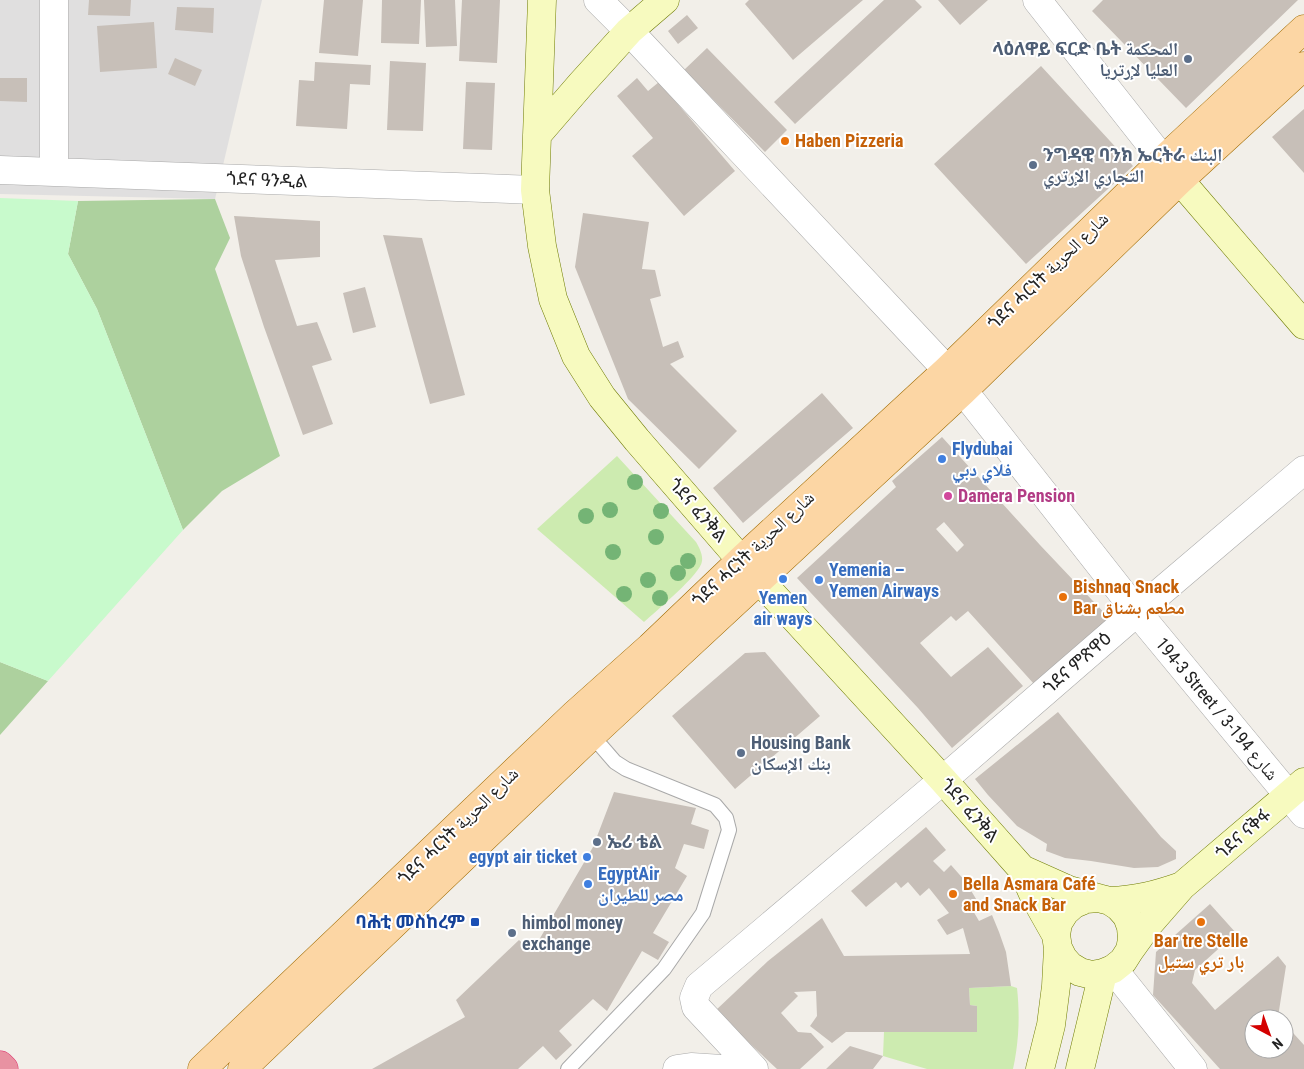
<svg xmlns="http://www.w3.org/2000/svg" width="1304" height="1069" viewBox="0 0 1304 1069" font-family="'Roboto Condensed','Noto Naskh Arabic','Noto Sans Ethiopic',sans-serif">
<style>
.residential{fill:#e0dfdf}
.grass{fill:#cdebb0}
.forest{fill:#add19e}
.park{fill:#c8facc}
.building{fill:#c7bfb8;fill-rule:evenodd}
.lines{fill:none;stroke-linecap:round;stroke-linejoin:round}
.lane-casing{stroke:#a9a9a9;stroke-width:16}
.street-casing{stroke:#a9a9a9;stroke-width:29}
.secondary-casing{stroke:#707d05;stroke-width:29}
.primary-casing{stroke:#a06b00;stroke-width:29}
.highway-casing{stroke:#dc2a67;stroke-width:29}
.lane{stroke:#fff;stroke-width:14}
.street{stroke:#fff;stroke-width:28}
.secondary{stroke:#f7fabf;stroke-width:28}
.primary{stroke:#fcd6a4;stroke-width:28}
.highway{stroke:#e892a2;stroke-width:28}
.tree{fill:#74b475}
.service-dot{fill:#5c6f8a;stroke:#fff;stroke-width:2}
.food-dot{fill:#e8710a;stroke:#fff;stroke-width:2}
.shop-dot{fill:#3f7fe0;stroke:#fff;stroke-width:2}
.hotel-dot{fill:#d1479c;stroke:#fff;stroke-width:2}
.transit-dot{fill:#1a4fb4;stroke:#fff;stroke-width:2}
.labels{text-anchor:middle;stroke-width:4;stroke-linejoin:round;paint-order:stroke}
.service-label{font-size:18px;font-weight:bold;fill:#4e5e75;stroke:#fff;text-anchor:start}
.food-label{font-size:18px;font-weight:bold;fill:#c56008;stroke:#fff;text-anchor:start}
.street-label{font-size:18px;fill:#222;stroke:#fff}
.shop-label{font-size:18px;font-weight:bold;fill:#366cbe;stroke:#fff;text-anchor:start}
.hotel-label{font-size:18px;font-weight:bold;fill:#b23c85;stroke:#fff;text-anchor:start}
.transit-label{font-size:18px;font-weight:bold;fill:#164399;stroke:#fff;text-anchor:end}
</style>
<rect width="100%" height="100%" fill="#f2efe9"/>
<path class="residential" d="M0 0H262L215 199 0 194Z"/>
<path class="grass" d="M617 456 696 542C699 547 703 555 702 561 701 574 656 611 644 622L537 529Z
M1011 986 1017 988C1020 1015 1019 1042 1013 1069H927L883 1056 884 1032H977V1006L970 1005 969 988Z"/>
<path class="forest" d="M215 199 230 238 215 269 280 456 222 491 183 530 97 309 68 254 78 201Z
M0 662 48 681 0 735Z"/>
<path class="park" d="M0 198 78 201 68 254 97 309 183 530 48 681 0 662Z"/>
<path class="building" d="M89 0H131L130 16 88 15Z
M324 0H363L358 56 319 53Z
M382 0H421L419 44 381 43Z
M424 0H455L457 46 426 47Z
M462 0H500L497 63 459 61Z
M749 0H863L793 60 745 4Z
M884 0H915L922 7 795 124 774 102Z
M938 0H988L960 25Z
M1103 0H1298L1186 108 1092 11Z
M177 7 214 8 213 33 175 30Z
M687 15 698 28 678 44 668 31Z
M154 22 157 68 100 72 97 26Z
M707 48 787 130 765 152 684 70Z
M175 58 202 70 195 86 168 74Z
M390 61 426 63 423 131 387 130Z
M315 62 371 65 370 85 350 84 347 129 296 126 299 80 314 81Z
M1041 66 1133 166 1026 264 934 164Z
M0 78H27V102L0 101Z
M637 78 648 91 659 82 735 171 684 216 632 156 653 138 617 96Z
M466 82 495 83 492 150 463 149Z
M1304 109V173L1272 137Z
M583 213 649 222 642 269 655 270 661 296 650 299 663 347 678 341 684 357 670 364 737 431 699 469 628 399 575 267Z
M234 216 320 221V257L275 260 297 326 317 322 332 360 312 366 333 424 303 435 264 327 241 256Z
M383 235 422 238 465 395 430 404Z
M365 287 376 327 353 333 343 293Z
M822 393 853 428 743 523 713 488Z
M942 437 1040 545 1110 619 1034 684 968 611 956 621 951 616 920 643 951 677 988 647 1023 686 952 748 918 708 797 578 896 487 892 481ZM944 522 964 545 957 552 936 529Z
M765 652 820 716 735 789 672 716 745 653Z
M1058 712 1161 837 1176 851V859L1158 867 1134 868 1091 861 1065 858 1046 851 1047 844 1017 826 988 795 975 779Z
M614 792 696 808 691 824 709 830 704 849 684 844 675 868 687 876 653 933 669 942 658 960 642 951 607 1011 593 999 559 1031 572 1045 556 1060 543 1046 518 1069H372L465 1017 456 1000 519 940 532 952 593 847Z
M926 827 946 850 933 861 944 872 951 865 966 882 979 904 972 909 979 921 992 915 999 932 1006 952 1011 986 969 988 970 1005 977 1006V1032H846L832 1043 810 1026 817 1016 816 991 794 992 798 996 781 1013 798 1032 811 1033 824 1047 800 1069H777L715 1011 768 961 822 918 844 956 970 954 963 928 947 935 937 920 949 913 929 888 920 896 908 882 901 888 896 882 866 907 851 891Z
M1210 904 1236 933 1195 970 1192 983 1215 1010 1278 956 1286 966 1278 1017 1281 1019H1254V1049H1284V1023L1304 1045V1069H1220L1153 995 1156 952Z
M850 1046 883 1056 873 1069H826Z"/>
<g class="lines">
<g class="lane-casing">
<path id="lane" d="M568 1069 664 969 703 913 729 830 726 818 715 805 626 769 615 762 589 732"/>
</g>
<g class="street-casing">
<path id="street" d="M598 0 629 31 947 370 1137 612 1304 814
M1037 0 1163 160
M0 170 535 190
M54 171V0
M1113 969 1193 1069
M677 1069 691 1067 722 1069
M754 1069 696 1007 694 998 699 986 943 780 1137 612 1304 470"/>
</g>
<g class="secondary-casing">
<path id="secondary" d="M542 0 535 190 542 246 553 299 576 356 602 397 637 440 741 560 943 780 1022 869 1034 896 1056 935 1058 948 1063 958 1070 966 1080 972 1092 975 1103 973 1113 969 1123 961 1130 950 1132 939 1131 927 1127 916 1119 907 1110 901 1098 898 1086 899 1074 904 1065 912 1058 923 1056 935
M537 135 581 84 629 31 665 0
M1165 163 1304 325
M1022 869 1069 890 1098 898
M1110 901C1137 900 1156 895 1182 886
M1130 950 1148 925 1182 886 1304 782
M1040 1069 1051 1025 1056 986 1058 948
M1080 1069 1103 973"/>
</g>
<g class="primary-casing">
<path id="primary" d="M202 1069 575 714 650 647 741 560 947 370 1163 160 1304 29
M242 1069 592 735 963 391 1179 181 1304 66"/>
</g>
<g class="highway-casing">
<path id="highway" d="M0 1065 4 1069"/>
</g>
<use href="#lane" class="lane"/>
<use href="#street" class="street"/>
<use href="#secondary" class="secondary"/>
<use href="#primary" class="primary"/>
<use href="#highway" class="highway"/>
</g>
<g class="tree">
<circle cx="635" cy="482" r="8"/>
<circle cx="610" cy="510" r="8"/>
<circle cx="661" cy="511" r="8"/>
<circle cx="586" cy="516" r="8"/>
<circle cx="656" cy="537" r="8"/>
<circle cx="613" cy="552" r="8"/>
<circle cx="688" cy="561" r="8"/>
<circle cx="678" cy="573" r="8"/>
<circle cx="648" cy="580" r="8"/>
<circle cx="624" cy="594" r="8"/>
<circle cx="660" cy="598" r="8"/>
</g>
<g class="service-dot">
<circle cx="1188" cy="59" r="5"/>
<circle cx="1033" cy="165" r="5"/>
<circle cx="741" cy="753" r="5"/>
<circle cx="597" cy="842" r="5"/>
<circle cx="512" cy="933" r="5"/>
</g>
<g class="food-dot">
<circle cx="785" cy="141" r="5"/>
<circle cx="1063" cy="597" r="5"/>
<circle cx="953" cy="894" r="5"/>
<circle cx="1201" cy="922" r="5"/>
</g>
<g class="shop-dot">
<circle cx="942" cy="459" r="5"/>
<circle cx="783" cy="579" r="5"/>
<circle cx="819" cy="580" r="5"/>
<circle cx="587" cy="857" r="5"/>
<circle cx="588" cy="884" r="5"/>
</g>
<circle class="hotel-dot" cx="948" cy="496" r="5"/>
<rect class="transit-dot" x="470" y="917" width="10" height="10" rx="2.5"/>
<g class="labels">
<g class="service-label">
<text x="1178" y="55" text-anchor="end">ላዕለዋይ ፍርድ ቤት المحكمة<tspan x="1178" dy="21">العليا لإرتريا</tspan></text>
<text x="1043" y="161">ንግዳዊ ባንክ ኤርትራ البنك<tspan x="1043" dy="21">التجاري الإرتري</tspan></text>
<text x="751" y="749">Housing Bank<tspan x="751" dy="21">بنك الإسكان</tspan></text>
<text x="607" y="848">ኤሪ ቴል</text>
<text x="522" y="929">himbol money<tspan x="522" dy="21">exchange</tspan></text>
</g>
<g class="food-label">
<text x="795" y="147">Haben Pizzeria</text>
<text x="1073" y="593">Bishnaq Snack<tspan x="1073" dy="21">Bar مطعم بشناق</tspan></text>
<text x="963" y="890">Bella Asmara Café<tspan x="963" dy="21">and Snack Bar</tspan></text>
<text x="1201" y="947" text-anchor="middle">Bar tre Stelle<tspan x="1201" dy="21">بار تري ستيل</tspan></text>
</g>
<g class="street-label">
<text transform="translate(267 180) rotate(2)" y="6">ጎደና ዓንዲል</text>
<text transform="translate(1048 271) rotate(-44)" y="6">ጎደና ሓርነት شارع الحرية</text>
<text transform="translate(698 510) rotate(49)" y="6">ጎደና ፈንቅል</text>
<text transform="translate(753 549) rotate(-43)" y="6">ጎደና ሓርነት شارع الحرية</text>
<text transform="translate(1077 663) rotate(-41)" y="6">ጎደና ምጽዋዕ</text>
<text transform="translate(1217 709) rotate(50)" y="6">194-3 Street / شارع 194-3</text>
<text transform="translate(970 810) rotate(49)" y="6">ጎደና ፈንቅል</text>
<text transform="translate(458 826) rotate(-44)" y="6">ጎደና ሓርነት شارع الحرية</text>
<text transform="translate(1243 834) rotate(-41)" y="6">ጎደና ናቅፋ</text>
</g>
<g class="shop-label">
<text x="952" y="455">Flydubai<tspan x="952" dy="21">فلاي دبي</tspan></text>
<text x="829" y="576">Yemenia –<tspan x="829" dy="21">Yemen Airways</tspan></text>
<text x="783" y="604" text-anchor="middle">Yemen<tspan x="783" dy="21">air ways</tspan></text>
<text x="577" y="863" text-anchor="end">egypt air ticket</text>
<text x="598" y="880">EgyptAir<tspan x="598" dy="21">مصر للطيران</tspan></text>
</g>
<g class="hotel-label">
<text x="958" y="502">Damera Pension</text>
</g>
<g class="transit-label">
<text x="465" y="928">ባሕቲ መስከረም</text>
</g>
</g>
<g transform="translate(1269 1034) rotate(139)"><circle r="24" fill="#ffffff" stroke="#a7a7a7"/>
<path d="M0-4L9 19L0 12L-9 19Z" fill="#d40000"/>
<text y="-8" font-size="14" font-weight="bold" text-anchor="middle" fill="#222222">N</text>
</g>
</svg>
